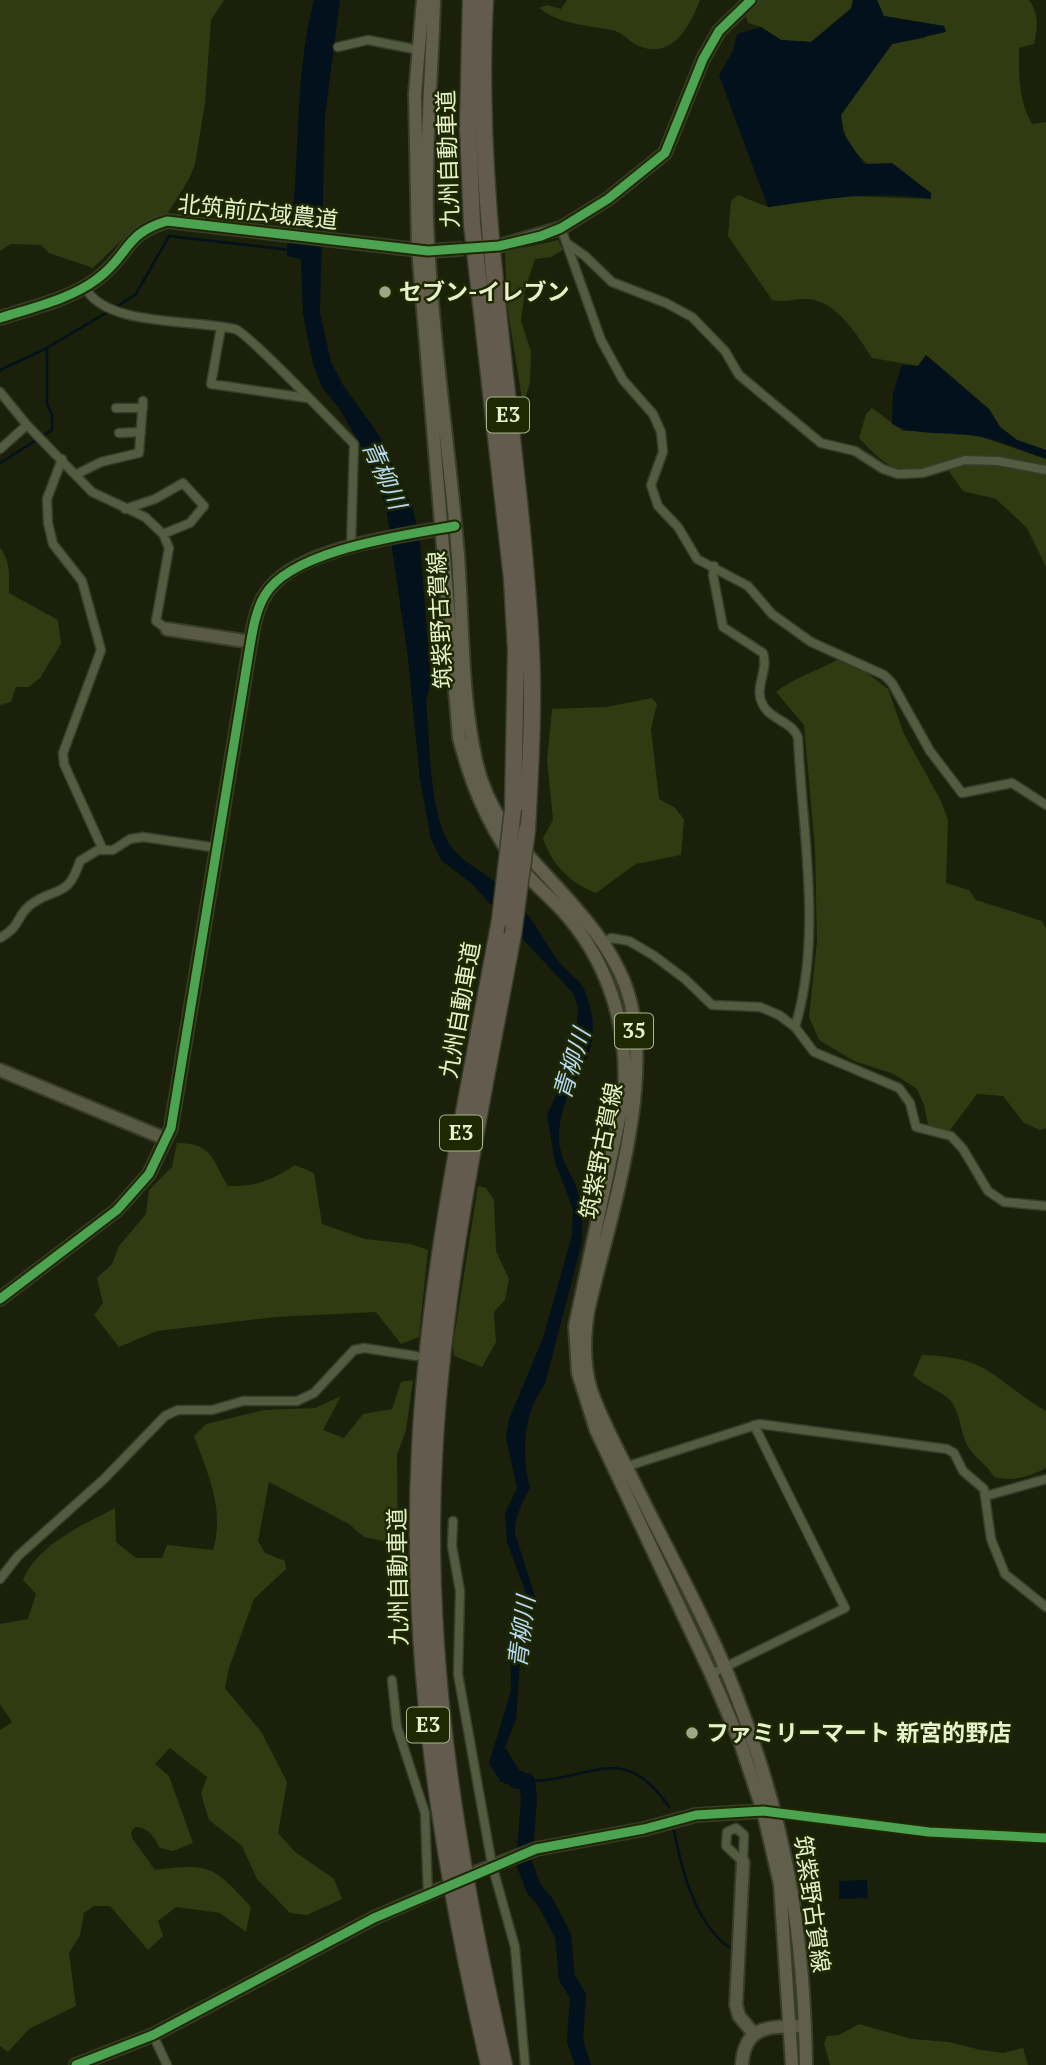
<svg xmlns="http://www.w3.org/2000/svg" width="1046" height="2065" viewBox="0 0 1046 2065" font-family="'PT Serif','Noto Sans JP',serif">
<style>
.green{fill:#303b12}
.water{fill:#02111c}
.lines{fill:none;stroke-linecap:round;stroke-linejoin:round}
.stream{stroke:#02111c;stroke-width:2.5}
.river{stroke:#02111c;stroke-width:16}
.street-casing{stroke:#373c2b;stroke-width:11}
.secondary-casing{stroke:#373c2b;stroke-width:16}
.primary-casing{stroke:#373c2b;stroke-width:16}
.highway-casing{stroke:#373c2b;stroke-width:19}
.street{stroke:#535b40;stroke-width:8}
.secondary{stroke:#585a45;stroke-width:12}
.primary{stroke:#625e4c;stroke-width:12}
.highway{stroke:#635b4d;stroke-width:16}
.highway-bridge-casing{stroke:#373c2b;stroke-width:19;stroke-linecap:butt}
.highway-bridge{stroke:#635b4d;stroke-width:16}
.cycleway-casing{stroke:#1f2901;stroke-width:13}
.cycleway{stroke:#4ca352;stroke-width:9}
.poi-dot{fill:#9ea888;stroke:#1f2901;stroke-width:2.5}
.labels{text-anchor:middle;stroke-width:5;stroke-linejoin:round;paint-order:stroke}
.shield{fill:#1f2901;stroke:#aab68f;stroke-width:2}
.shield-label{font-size:21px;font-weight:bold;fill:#e5f2cc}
.street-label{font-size:23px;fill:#e5f2cc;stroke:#1f2901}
.poi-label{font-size:23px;font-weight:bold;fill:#e5f2cc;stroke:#1f2901;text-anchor:start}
.water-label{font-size:24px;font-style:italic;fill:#b7d9f5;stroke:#1f2901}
</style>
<rect width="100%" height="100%" fill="#1b200a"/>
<path class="green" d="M0 0H224L211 20 205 103 195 164 189 179 168 213 127 235 93 268 49 253 41 245 11 244 0 251Z
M567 0H700C690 26 672 60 639 46 628 42 624 32 611 30 586 25 559 24 539 8L547 5 561 9Z
M740 0H853L851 8 811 42 781 40 761 27 748 23Z
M877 0H1029C1039 15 1038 27 1034 44L1019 48C1019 76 1018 99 1032 124L1046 122V450L1017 440 1000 427 989 409 926 355 918 366 872 358C858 336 835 298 805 299 792 299 785 303 772 300L728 236 731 201 738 195 768 207 850 196 931 199C892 178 845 165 841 114L892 44 924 38 944 26 883 16Z
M558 240 563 250 551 257 535 259 525 290 521 321 531 352 530 383 523 405 507 305 505 252Z
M872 408 903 431H942L982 437 1046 459V567L1027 528 996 499 963 491 946 467C900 475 892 473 859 438L866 414Z
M0 548C11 562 9 576 9 593L58 620 61 644 40 678 29 687H16L11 702 0 705Z
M837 660 867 673 888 689 904 734 941 801 948 820 946 883 969 890 976 900 1042 921 1046 929V1128L1040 1130 1024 1123 1003 1096 977 1094 948 1133 928 1125 924 1105 917 1089 894 1074 854 1061 819 1040 809 1017 817 941 815 849 804 725 776 692C793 678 817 671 837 660Z
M652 698 657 704 651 729 659 799 674 807 684 819 681 855 636 864 596 893C571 884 551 864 543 838L553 820 547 760 552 709 606 707Z
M177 1143C213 1143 212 1160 228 1186 255 1187 272 1180 295 1165L314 1173 322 1224 365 1239 411 1244 428 1250 419 1337 401 1344 376 1312 276 1317 157 1331 119 1347 94 1315 103 1303 97 1278 112 1264 119 1246 146 1214 149 1190 172 1167Z
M478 1186 486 1188 494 1200 496 1251 509 1279 505 1300 494 1312 496 1342 482 1367 454 1356 453 1344Z
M922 1355C993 1357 992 1380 1046 1411V1468C1029 1477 1013 1482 994 1477 988 1466 979 1461 972 1452 959 1437 963 1416 950 1400 941 1391 924 1386 913 1375Z
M413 1380 406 1430 397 1455 398 1544 364 1537 349 1524 269 1482 258 1541 265 1553 285 1561 286 1569 254 1599 229 1668 225 1688 262 1733 287 1782 278 1833 294 1851 334 1879 342 1899 307 1915 290 1913 257 1879 242 1846 209 1820 201 1794 207 1777 170 1748 155 1764 169 1776 193 1843 173 1851 160 1848C154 1837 149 1827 135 1827L131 1832 132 1838 155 1870C211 1863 213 1866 251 1907L246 1932 220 1913 176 1907 158 1921 163 1936 148 1950 110 1906H94L84 1913 80 1935 69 1953 76 2006 29 2029 8 2052 0 2046V1730L12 1722 0 1704V1624L28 1619 36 1594 23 1580C38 1544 83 1525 115 1508L116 1542 136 1558H162L167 1545 213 1550C225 1510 208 1474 194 1436L206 1424 264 1410 315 1408 341 1396 323 1430 344 1438 363 1414 392 1409 401 1382Z
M859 2024 912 2039 949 2042 981 2050 1003 2053 1023 2048 1028 2065H830L824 2043 827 2036 839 2035Z"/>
<path class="water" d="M314 0H340L325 116 320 312 331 362 343 385 379 435 413 508 420 545 431 682 426 701C430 741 429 807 448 842 457 857 470 864 483 873 497 883 511 897 523 909 537 925 546 945 559 962 566 971 579 979 584 989 613 1061 563 1070 559 1134 558 1154 567 1167 575 1184 582 1201 583 1224 582 1242L545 1384C523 1414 521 1452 530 1488 522 1504 515 1515 515 1533L537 1603 522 1635 516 1719 505 1747 519 1770 533 1776 531 1792 501 1782 489 1763 511 1691 510 1625 527 1605 528 1598 507 1542 505 1514 517 1488 506 1438 509 1419 543 1338 572 1235 573 1209 555 1162 547 1116 575 1051 578 1008 573 993 472 884 441 860 431 839 420 780 408 658 386 507 369 460 341 411 322 387 313 364 303 314 301 259 287 256C287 232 294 210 295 187 299 123 298 62 314 0Z
M853 0H877L884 16 944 26 946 32 892 44 841 115 843 133 864 164 892 163 931 193V199C877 190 823 199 768 207L719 75 733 51 737 34 761 27 781 40 811 42 851 9Z
M926 355 989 409 1000 427 1017 440 1046 450V459C1024 451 1001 441 978 436 953 432 911 436 892 424L893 393 902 365 918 366Z
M867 1880 868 1898 839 1899V1881Z"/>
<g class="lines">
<path class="stream" d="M115 308 136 294 169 236 290 250
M0 370 47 348
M0 463 52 430V415L47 403V348L109 311
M532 1781C590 1780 624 1740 669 1807
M674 1831C682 1871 696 1927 733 1950"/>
<path class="river" d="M517 1781H527L529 1799 524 1863 534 1889 546 1903 563 1936 567 1978 578 1996 575 2041 583 2065"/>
<g class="street-casing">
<path id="street" d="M338 47 368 40 419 50
M561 228 601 340 623 380 653 414 661 432 663 452 651 485 658 506 678 527 697 559 748 586 772 614 811 642 884 675 892 683 930 751 962 793 1012 783 1046 805
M568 244 585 256 612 282 666 303 692 317 725 351 739 375 821 443 855 451 883 469 898 474 923 473 965 460 998 461 1046 470
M85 287C104 327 195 319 235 329 247 332 338 428 354 444L351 547
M221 327 211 384 307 398
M0 392 27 425 92 492 145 517 163 534 169 548 156 621 167 629
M116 408H143
M119 433 141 432
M0 449 27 425
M62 459 47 499 48 523 53 544 82 581 101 650 63 753 64 764 103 850
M77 474 101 462 139 453 143 401
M125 509 155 499 183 483 204 506 190 523 163 534
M714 566 713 575 723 627 763 653C769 670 754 687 762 703 769 720 793 721 798 738 802 831 823 935 795 1027
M0 938C22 925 16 917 29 906 55 885 67 901 80 861L98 850H113L130 839 143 837 218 848
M603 944 611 938 629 941 653 955 685 979 712 1005 760 1007 779 1015 795 1027 814 1052 899 1088 910 1103 916 1127 951 1136 963 1149 988 1191 1004 1202 1046 1206
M625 1467 759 1424 947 1449 954 1453 963 1471 984 1489 991 1539 1005 1574 1046 1607
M986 1496 1046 1479
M453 1521 452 1546 460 1591 458 1674 492 1865 515 1947 525 2065
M0 1579 18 1556 104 1479 165 1416 178 1410H212L243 1401H297L314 1393 354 1350 364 1348 416 1356
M711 1674 845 1608 754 1425
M392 1680 397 1727 425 1813 428 1896
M770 1812 929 1832 1046 1838
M736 1828 744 1835 743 1862 726 1846 727 1832Z
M153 2035 167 2065"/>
</g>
<g class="secondary-casing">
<path id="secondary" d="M499 246 561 228 608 199 665 153 703 59 719 31 751 0
M0 318C31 308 71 299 97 279 130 255 123 234 167 221L428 251 460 249
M167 629 251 642
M0 1070 166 1139
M0 1299 117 1210 149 1174 171 1128 249 652C252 634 255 611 265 595 292 548 400 536 450 527
M743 1862 736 2005 739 2016 754 2034
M477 1872 536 1849 644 1829 696 1815 763 1811
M76 2065 153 2035 374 1918 440 1889
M742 2065C744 2023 773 2027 805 2026"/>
</g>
<g class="primary-casing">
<path id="primary" d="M423 0 415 94 418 249 459 738C471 783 486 821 513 859 526 877 545 892 561 909 608 960 629 1027 624 1096L575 1326 578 1373 596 1430 711 1674 740 1742 763 1811 780 1884 792 2065
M434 0C432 73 425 147 427 220 431 332 449 444 458 555 463 624 461 693 476 761 491 829 537 861 579 912 598 934 616 959 626 987 658 1077 609 1219 588 1311 584 1337 583 1364 591 1390 601 1419 617 1449 631 1476 665 1546 707 1620 735 1692 785 1820 804 1928 806 2065"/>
</g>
<g class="highway-casing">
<path id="highway" d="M471 0 468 129 472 224 512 579 516 650 513 809
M485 0C473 219 520 432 531 650 534 710 530 770 527 830
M489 2065C442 1862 409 1658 420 1449 429 1271 468 1095 500 920
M504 2065C458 1865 423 1662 434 1456 443 1280 481 1107 513 934"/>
</g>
<use href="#street" class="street"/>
<use href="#secondary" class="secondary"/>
<use href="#primary" class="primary"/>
<use href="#highway" class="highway"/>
<g class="highway-bridge-casing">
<path id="highway-bridge" d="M500 920 513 809
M513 934 527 830"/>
</g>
<use href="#highway-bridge" class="highway-bridge"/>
<g class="cycleway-casing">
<path id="cycleway" d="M0 318C31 308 71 299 97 279 130 255 123 234 167 221L428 251 499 246 541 236 561 228 608 199 665 153 703 59 719 31 751 0
M0 1299 117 1210 149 1174 171 1128 249 652C252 634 255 611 265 595 291 550 405 535 455 526
M76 2065 153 2035 374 1918 536 1849 644 1829 696 1815 763 1811 929 1832 1046 1838"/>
</g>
<use href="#cycleway" class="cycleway"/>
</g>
<g class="poi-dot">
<circle cx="385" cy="292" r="7"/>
<circle cx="692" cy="1733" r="7"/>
</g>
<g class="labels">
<g class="shield">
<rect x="487" y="397.5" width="42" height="35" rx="5"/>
<rect x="615" y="1013.5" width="38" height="35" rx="5"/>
<rect x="440" y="1115.5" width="42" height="35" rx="5"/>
<rect x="407" y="1707.5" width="42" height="35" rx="5"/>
</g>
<g class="shield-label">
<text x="508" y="422">E3</text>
<text x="634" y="1038">35</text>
<text x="461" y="1140">E3</text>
<text x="428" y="1732">E3</text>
</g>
<g class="street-label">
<text transform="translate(448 159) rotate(-92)" y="8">九州自動車道</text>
<text transform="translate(258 212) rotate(6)" y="8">北筑前広域農道</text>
<text transform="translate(440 620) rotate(-93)" y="8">筑紫野古賀線</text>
<text transform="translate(460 1010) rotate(-80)" y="8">九州自動車道</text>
<text transform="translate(601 1151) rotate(-79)" y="8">筑紫野古賀線</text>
<text transform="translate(398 1577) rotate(-91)" y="8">九州自動車道</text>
<text transform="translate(812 1904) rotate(82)" y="8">筑紫野古賀線</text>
</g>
<g class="poi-label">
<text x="399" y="300">セブン-イレブン</text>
<text x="706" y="1741">ファミリーマート 新宮的野店</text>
</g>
<g class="water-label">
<text transform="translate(384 475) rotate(66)" y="8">青柳川</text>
<text transform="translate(572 1064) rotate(-73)" y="8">青柳川</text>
<text transform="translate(522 1632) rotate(-83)" y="8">青柳川</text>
</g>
</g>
</svg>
